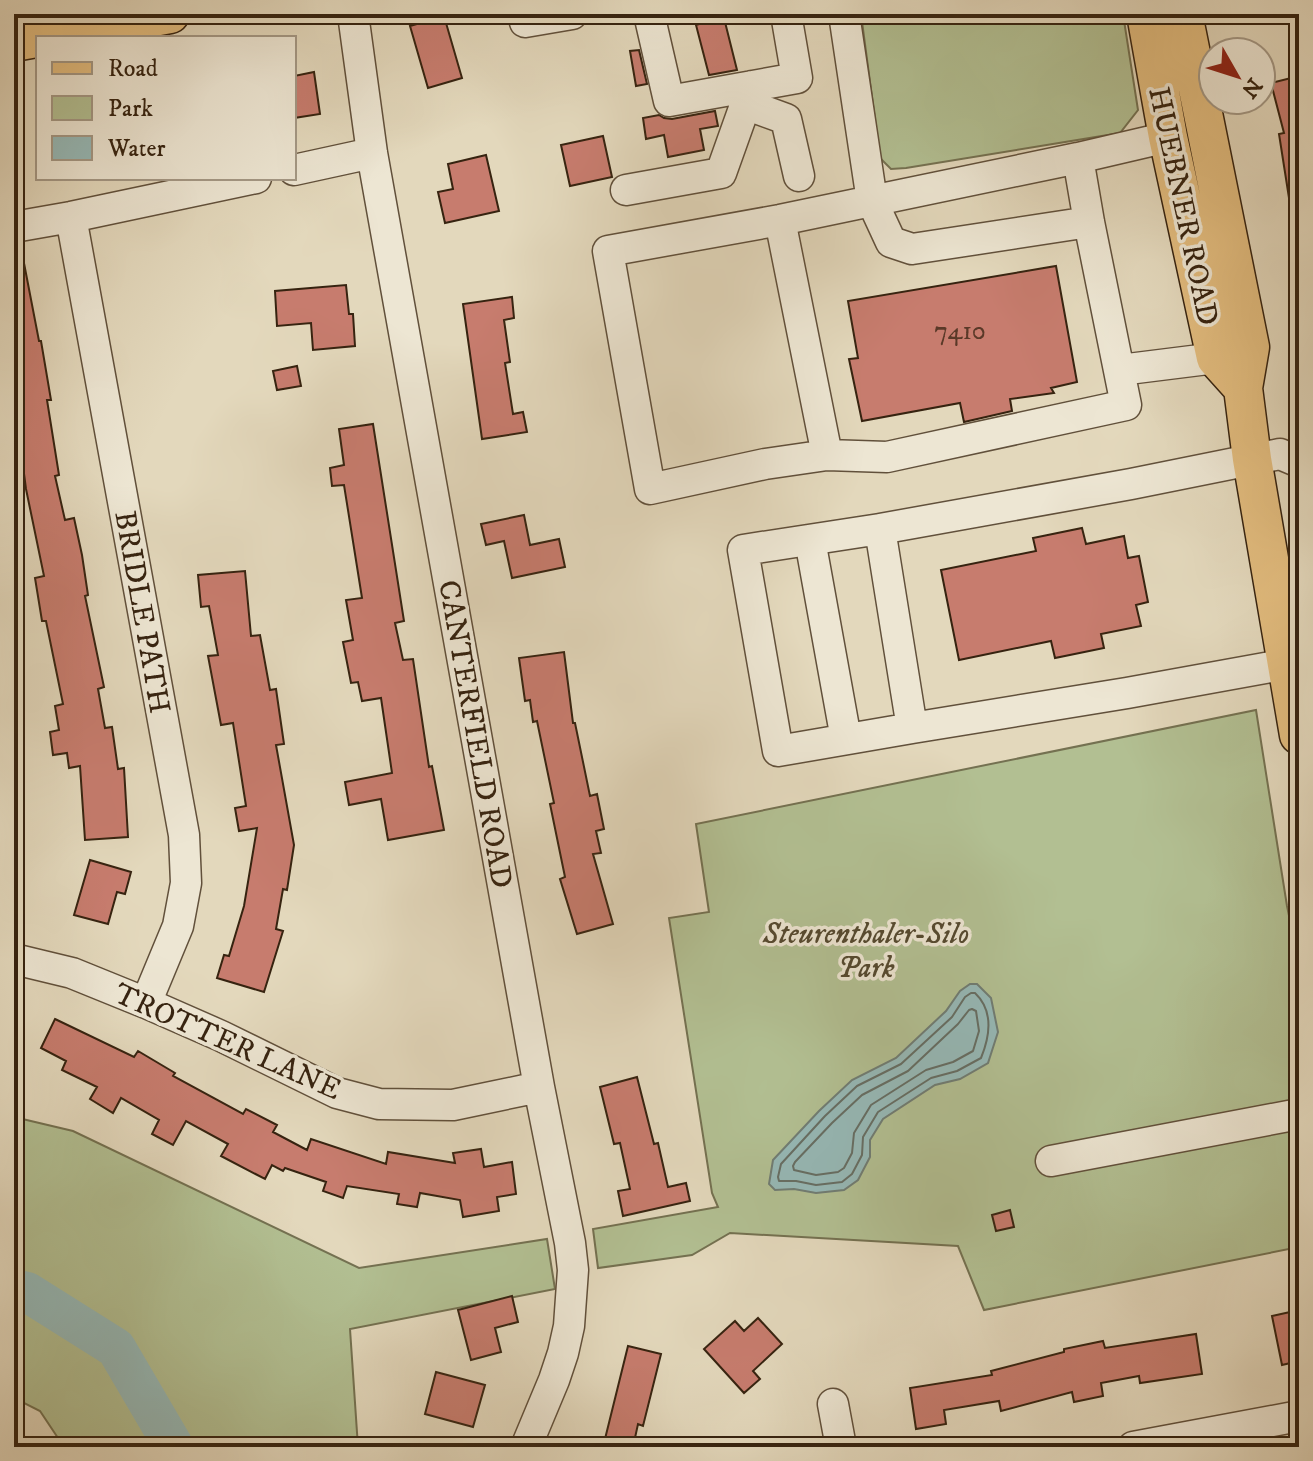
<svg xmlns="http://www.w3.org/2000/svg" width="1313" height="1461" viewBox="0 0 1313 1461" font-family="'IM FELL DW Pica',serif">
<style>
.green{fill:#b2bf92;stroke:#747151;stroke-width:2}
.water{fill:#96b9b7;stroke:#707d74;stroke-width:2}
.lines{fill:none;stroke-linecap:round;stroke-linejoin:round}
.shore{stroke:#666e64;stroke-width:2}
.river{stroke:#96b9b7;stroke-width:40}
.building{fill:#c77c6e;stroke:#362310;stroke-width:2}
.minor-casing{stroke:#61503b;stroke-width:33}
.major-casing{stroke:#362310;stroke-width:41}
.minor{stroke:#ede6d3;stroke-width:30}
.major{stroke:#e2bc7e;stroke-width:38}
.labels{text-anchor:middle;stroke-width:7;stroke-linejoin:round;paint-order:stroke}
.number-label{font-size:26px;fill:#5a3928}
.street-label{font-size:30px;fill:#362310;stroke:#ede6d3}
.park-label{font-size:30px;font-style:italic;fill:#554a30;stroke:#ede6d3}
</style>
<rect width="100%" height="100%" fill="#e3d8bc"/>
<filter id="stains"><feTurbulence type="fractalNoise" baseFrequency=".0025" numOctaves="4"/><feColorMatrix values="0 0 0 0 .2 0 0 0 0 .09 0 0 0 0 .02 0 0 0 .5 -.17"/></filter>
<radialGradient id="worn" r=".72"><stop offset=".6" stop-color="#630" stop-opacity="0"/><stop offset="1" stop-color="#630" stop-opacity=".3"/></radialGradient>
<path class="green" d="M861 14H1123L1138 110 1120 133 906 168 891 169 880 158Z
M1256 710 1287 906 1299 964V1247L984 1310 958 1246 730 1233 692 1255 598 1268 593 1229 718 1207 712 1193 669 918 709 912 696 824Z
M14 1117 73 1131 359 1268 547 1239 555 1289 350 1329 358 1447H64L40 1411 14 1398Z"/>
<path class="water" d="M970 984H977L991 998 998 1032 988 1063 960 1079 935 1085 883 1119 870 1140V1157L858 1180 844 1190 816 1193 794 1189 775 1190 769 1184 773 1160 819 1111 852 1080 896 1058 946 1011 960 991Z"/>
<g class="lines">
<path class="shore" d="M971 993H975C994 1011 990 1036 981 1058L957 1071 931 1078 878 1112 863 1137 862 1155 852 1174 842 1182 816 1185 796 1181H779L778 1177 781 1164 825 1116 857 1086 901 1064 952 1017 965 997Z
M972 1009 976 1011 979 1031 973 1051 953 1062 926 1070 871 1105 854 1133 852 1153 844 1168 838 1172 816 1175 794 1170 793 1166 795 1162 832 1123 862 1095 908 1071 958 1024 969 1010Z"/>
<path class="river" d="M14 1289 27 1292 116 1348 174 1447"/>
</g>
<path class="building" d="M700 14H723L737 70 709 75 696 25 702 23Z
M444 16 462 78 428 88 410 26Z
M639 50 647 84 636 86 630 51Z
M314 72 320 114 294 118V76Z
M1299 76V197L1289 198 1279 134 1284 133 1271 83Z
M715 111 718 126 700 129 704 150 668 157 664 135 646 139 643 118 659 115 664 118 672 119Z
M603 136 612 177 570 186 561 145Z
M486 155 499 211 445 223 438 192 453 189 448 164Z
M23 258 39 341H41L51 400H47L59 475 55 476 65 520 74 518 82 555 88 595 85 596 104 687 98 689 105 728 112 727 118 769 124 768 128 837 85 840 80 766 69 768 67 753 53 755 50 732 59 730 55 706 63 704 46 621H42L35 578 44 576 26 489 14 398V259Z
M1056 266 1077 382 1051 388 1054 393 1010 399 1012 411 964 422 960 403 862 421 849 359 858 358 848 301Z
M346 285 349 314H353L355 346 313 350 311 323 277 326 275 291Z
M512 297 514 318 504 320 510 362 505 363 513 414 523 412 527 432 482 439 463 304Z
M297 366 301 386 277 390 273 371Z
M373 424 404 621 395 623 403 660 413 659 429 767 432 766 444 830 388 840 381 799 349 805 345 782 392 773 381 698 362 701 358 682 351 683 343 642 353 640 346 600 362 598 344 485 332 486 330 468 344 465 339 429Z
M524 515 530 545 559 539 565 567 512 578 504 541 486 545 481 524Z
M1082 528 1086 544 1124 536 1128 558 1139 556 1148 602 1136 605 1141 626 1101 634 1104 648 1055 658 1051 641 959 660 941 570 1036 551 1033 538Z
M245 571 251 636 260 635 270 690 276 689 284 744 276 745 294 845 287 890 283 889 276 929 283 931 264 992 217 978 224 955 229 956 244 906 257 828 239 831 235 808 246 806 233 723 221 725 208 656 218 655 209 606 201 607 198 575Z
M564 652 573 723H575L590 796 597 794 604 829 596 831 601 853 593 854 613 924 577 934 560 879 565 877 550 804 554 803 537 721 533 722 530 700 525 701 519 658Z
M90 860 131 872 125 894 117 892 108 924 74 915Z
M55 1019 134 1057 138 1051 175 1073 173 1076 243 1114 246 1109 277 1125 273 1132 307 1150 311 1139 386 1164 388 1152 455 1163 453 1153 481 1149 484 1167 512 1162 516 1194 497 1197 499 1211 463 1217 460 1200 420 1193 417 1207 397 1204 399 1194 347 1186 343 1198 323 1191 326 1182 285 1168 283 1171 272 1165 265 1179 221 1156 228 1144 186 1121 173 1145 152 1134 159 1120 121 1098 113 1113 90 1099 97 1087 62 1070 66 1061 41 1048Z
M637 1077 654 1144 658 1143 668 1187 686 1183 690 1201 623 1216 618 1191 630 1189 620 1143 614 1144 600 1087Z
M1010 1210 1014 1227 996 1231 992 1215Z
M512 1296 518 1322 495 1328 501 1352 471 1360 458 1310Z
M1299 1310V1361L1282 1365 1272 1316Z
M758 1318 782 1344 753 1371 760 1379 744 1393 704 1349 735 1321 744 1331Z
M1196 1334 1202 1374 1140 1383 1139 1376 1101 1383 1103 1396 1074 1402 1072 1392 1001 1411 999 1401 944 1410 946 1424 916 1429 910 1388 992 1375 991 1371 1064 1352V1349L1103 1341 1105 1348Z
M628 1346 661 1354 643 1426 638 1424 633 1447H603Z
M436 1372 485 1385 473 1427 425 1414Z"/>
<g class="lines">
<g class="minor-casing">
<path id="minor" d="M353 14 372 153 539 1087 570 1243 573 1270 569 1326 563 1353 554 1380 526 1447
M523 14 525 22 572 14
M649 14 669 101 797 78 786 14
M844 14 872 201 891 242 912 249 1089 222
M745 104 786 119 799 176
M1078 158 1089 222 1126 405 887 457 827 455 765 464 650 489 608 251 780 220Z
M1078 158 1168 137
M294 170 372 153
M626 190 721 173 752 86
M71 217 184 835 186 883 178 926 146 1003
M780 220 827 455
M14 227 71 217 256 178
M1120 370 1216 358
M880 529 743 550 778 751 912 728
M810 540 846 739
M1287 664 1127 693 912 728 880 529 1131 484 1280 454 1299 462
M14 959 72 973 146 1003 221 1036 337 1093 379 1104 453 1105 539 1087
M1051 1161 1299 1114
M833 1404 841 1447
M1133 1447 1299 1416"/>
</g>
<g class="major-casing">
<path id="major" d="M1146 14 1168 137 1216 358 1243 388
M1183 14 1250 347 1243 388 1252 459 1299 735
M14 42 170 14"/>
</g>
<use href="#minor" class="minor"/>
<use href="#major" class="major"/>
</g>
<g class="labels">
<g class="number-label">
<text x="960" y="339">7410</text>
</g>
<g class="street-label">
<text transform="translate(1184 206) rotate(78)" y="10">HUEBNER ROAD</text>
<text transform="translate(143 612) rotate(80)" y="10">BRIDLE PATH</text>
<text transform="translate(476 734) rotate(80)" y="10">CANTERFIELD ROAD</text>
<text transform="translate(228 1041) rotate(24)" y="10">TROTTER LANE</text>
</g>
<g class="park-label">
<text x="866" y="943">Steurenthaler-Silo<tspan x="866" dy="34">Park</tspan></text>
</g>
</g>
<rect width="1313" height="1461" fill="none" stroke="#e3d8bc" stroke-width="48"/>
<rect x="16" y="16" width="1281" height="1429" fill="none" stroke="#362310" stroke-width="4"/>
<rect x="24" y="24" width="1265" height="1413" fill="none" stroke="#362310" stroke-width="2"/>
<rect x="36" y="36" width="260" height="144" fill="#ede6d3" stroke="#a49885" stroke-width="2"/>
<rect x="52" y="62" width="40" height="12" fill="#e2bc7e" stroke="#a49885" stroke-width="2"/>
<text x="108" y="76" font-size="24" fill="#362310">Road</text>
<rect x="52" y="96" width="40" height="24" fill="#b2bf92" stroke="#a49885" stroke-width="2"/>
<text x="108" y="116" font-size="24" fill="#362310">Park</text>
<rect x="52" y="136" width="40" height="24" fill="#96b9b7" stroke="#a49885" stroke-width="2"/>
<text x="108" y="156" font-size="24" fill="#362310">Water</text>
<g transform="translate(1237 76) rotate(129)"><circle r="38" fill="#ede6d3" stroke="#a49885" stroke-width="2"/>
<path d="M0-6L14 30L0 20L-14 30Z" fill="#8f2418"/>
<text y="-12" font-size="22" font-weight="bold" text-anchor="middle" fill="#362310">N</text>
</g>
<rect width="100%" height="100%" filter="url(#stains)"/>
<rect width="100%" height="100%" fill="url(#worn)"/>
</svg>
